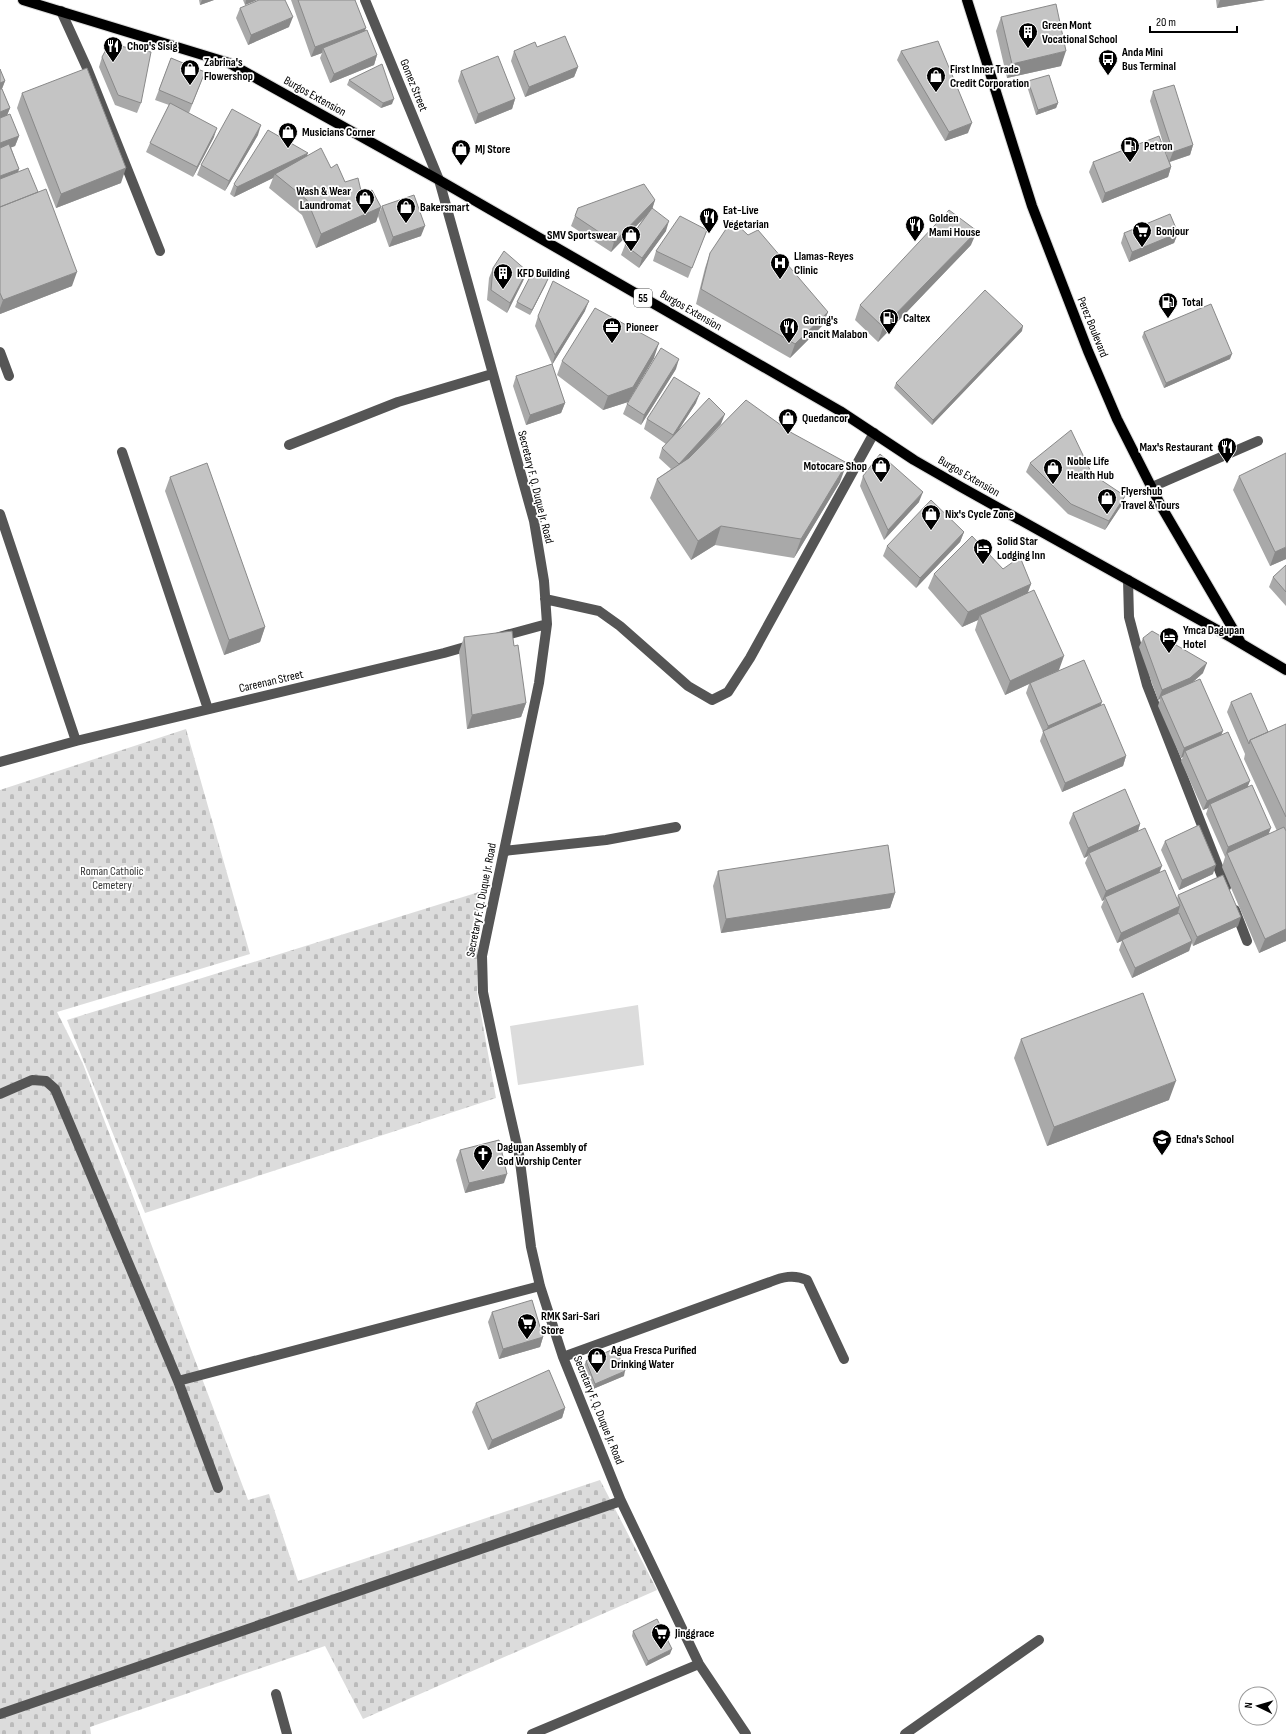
<svg xmlns="http://www.w3.org/2000/svg" width="1286" height="1734" viewBox="0 0 1286 1734" font-family="'Sofia Sans Condensed',sans-serif">
<style>
.green{fill:#dcdcdc}
.cemetery{fill:url(#cemetery-stones)}
.lines{fill:none;stroke-linecap:round;stroke-linejoin:round}
.major-casing{stroke:#dbdbdb;stroke-width:12}
.minor{stroke:#555;stroke-width:10}
.major{stroke:#000;stroke-width:10}
.wall{fill:#a9a9a9}
.shaded-wall{fill:#898989}
.building{fill:#c4c4c4;stroke:#898989}
.labels{text-anchor:middle;stroke-width:3.5;stroke-linejoin:round;paint-order:stroke}
.shield{fill:#fff;stroke:#4c4c4c;stroke-width:1}
.shield-label{font-size:11px;font-weight:bold;fill:#000}
.poi-label{font-size:12px;font-weight:bold;fill:#000;stroke:#fff;text-anchor:start}
.street-label{font-size:12px;fill:#000;stroke:#fff}
.park-label{font-size:12px;fill:#333;stroke:#fff}
</style>
<defs>
<pattern id="cemetery-stones" width="16" height="16" patternUnits="userSpaceOnUse"><rect width="16" height="16" fill="#dcdcdc"/><path d="M2 7V4a2 2 0 0 1 4 0v3zM10 15v-3a2 2 0 0 1 4 0v3z" fill="#bbb"/></pattern>
</defs>
<rect width="100%" height="100%" fill="#fff"/>
<path class="green" d="M638 1005 644 1065 518 1085 510 1026Z"/>
<path class="cemetery" d="M186 729 250 954 57 1012 83 1064 248 1500 269 1494 298 1581 600 1480 657 1590 363 1719 325 1646 90 1727 91 1734H0V790Z
M479 892 477 992 496 1098 145 1213 67 1020Z"/>
<g class="lines">
<g class="major-casing">
<path id="major" d="M23 0 229 63 439 180 840 411 914 460 961 487 1232 638 1286 670
M967 0 1032 206 1088 351 1117 419 1161 506 1240 641"/>
</g>
<path class="minor" d="M365 0 439 180 534 521 544 581 547 624 539 683 482 956 483 992 495 1049 519 1154 531 1247 540 1286 563 1357 621 1501 699 1664 746 1734
M61 11 87 68 160 251
M0 352 9 376
M289 445 398 402 492 374
M122 452 208 709
M1152 487 1258 441
M0 514 76 741
M1128 580 1129 617 1147 685 1226 887
M545 599 599 611 620 626 688 686 712 700 728 692 750 658 874 433
M499 637 547 624
M0 762 76 741 444 653 472 645
M504 851 606 840 676 827
M1235 910 1247 941
M0 1094 32 1080 46 1081 55 1089 178 1381 218 1488
M563 1357 770 1282C782 1277 794 1274 807 1280L844 1359
M178 1381 540 1286
M276 1694 287 1734
M0 1714 621 1501
M532 1734 699 1664
M905 1734 1039 1640"/>
<use href="#major" class="major"/>
</g>
<path class="wall" d="M199 0H214L200 5Z
M243 0H257L245 5Z
M291 0H355L366 28 364 31 377 55 374 65 330 83 320 58 322 53 311 57Z
M1216 0H1265L1217 8Z
M240 8 289 27 248 45 236 18Z
M1001 17 1061 66 1007 78 996 31Z
M537 47 578 67 574 77 525 97 511 61 514 51Z
M901 51 968 133 945 141 897 60Z
M102 57 141 103 137 113 115 105 99 67Z
M171 58 205 72 189 113 214 137 193 177 146 152 150 143 169 105 155 100Z
M0 69 5 81 2 89 10 108 7 115 19 136 15 146 11 147 19 169 18 172 72 286 0 314Z
M461 71 515 99 512 109 475 124 458 81Z
M349 80 392 104 381 108 347 85Z
M1028 81 1058 103 1056 108 1036 115 1027 86Z
M1153 91 1193 145 1190 155 1170 162 1171 167 1168 177 1102 203 1089 172 1093 162 1167 156 1150 101Z
M22 93 121 183 56 208 17 108Z
M258 135 225 191 197 175 201 165Z
M307 155 331 168 345 182 362 195 381 207 376 222 316 248 302 215 269 188 273 178 234 197 230 194 234 184Z
M655 200 652 208 666 231 639 268 621 255 625 245 646 215 611 252 571 226 578 208Z
M382 206 421 236 389 247 378 216Z
M707 230 688 278 653 261 656 251Z
M1124 233H1178L1174 243 1129 262 1121 243Z
M971 245 878 342 855 320 860 305Z
M710 253 828 312 822 326 790 358 696 304 705 268Z
M493 268 527 271 523 281 507 313 487 300 489 278Z
M546 284 530 315 515 307 517 302Z
M585 311 552 365 565 403 561 413 526 425 513 386 516 376 552 364 535 326 538 316Z
M1022 331 932 425 894 388 896 383Z
M1144 332 1230 359 1164 388 1142 337Z
M654 358 628 402 603 410 557 375 562 361Z
M676 369 641 425 623 414 627 404Z
M696 403 678 431 721 424 705 442 840 482 794 558 715 545 691 560 650 498 657 479 671 469 659 458 662 448 666 444 644 429 647 419Z
M1030 463 1092 474 1121 506 1105 530 1068 514 1026 472Z
M863 476 919 502 884 540 860 486Z
M1239 476 1286 559 1270 566 1233 490Z
M170 477 265 627 260 642 224 655 165 491Z
M964 532 960 542 916 588 883 556 887 546Z
M1286 565V606L1269 587 1273 577Z
M1003 569 1031 584 1027 593 1059 670 1100 706 1126 756 1123 766 1062 792 1040 741 1043 732 1026 693 1029 684 1005 695 975 630 978 620 962 627 928 588 934 574Z
M464 637 514 646 526 703 521 717 467 729 459 652Z
M1143 638 1203 673 1192 683 1221 735 1248 787 1269 834 1277 831 1244 759 1245 754 1227 712 1231 702 1268 732 1286 724V941L1259 953 1222 867 1225 857 1206 814 1208 808 1203 810 1181 761 1183 757 1181 758 1158 706 1160 699 1158 700 1139 647Z
M1073 813 1140 824 1138 831 1159 873 1177 899 1178 895 1238 926 1193 946 1192 943 1189 951 1132 978 1119 950 1122 941 1117 943 1101 907 1104 900 1102 901 1085 863 1088 856 1084 858 1069 823Z
M1165 841 1213 874 1179 890 1161 850Z
M718 871 895 893 890 908 721 933 713 886Z
M1021 1039 1169 1100 1047 1146 1014 1058Z
M460 1150 504 1183 465 1193 456 1160Z
M492 1312 543 1337 540 1347 499 1359 488 1322Z
M586 1361 624 1376 593 1389 584 1366Z
M476 1403 565 1408 562 1418 488 1450 472 1412Z
M633 1631 670 1654 646 1666 632 1636Z"/>
<path class="shaded-wall" d="M202 0H214L200 5Z
M246 0H257L245 5Z
M1220 0H1265L1217 8Z
M293 17 289 27 248 45 251 35Z
M366 28 362 38 323 48 322 53 311 57 315 47Z
M1066 51 1061 66 1007 78 1012 64Z
M377 55 374 65 330 83 334 74Z
M578 67 574 77 525 97 529 87Z
M5 81 1 91H0V83Z
M394 99 392 104 381 108 383 103Z
M515 99 512 109 475 124 478 114Z
M1058 103 1056 108 1036 115 1038 110Z
M10 108 6 118 0 121V112Z
M972 123 968 133 945 141 949 132Z
M261 125 258 135 225 191 229 181Z
M217 128 214 137 193 177 197 167Z
M19 136 15 146 0 152V143Z
M1193 145 1190 155 1169 162 1173 152Z
M308 153 304 163 275 174 273 178 234 197 237 187Z
M1171 167 1168 177 1102 203 1105 193Z
M126 168 121 183 56 208 61 194Z
M19 169 15 179 0 185V176Z
M655 200 652 210 611 252 614 242Z
M381 207 376 222 316 248 321 234Z
M669 221 666 231 639 268 642 258Z
M425 226 421 236 389 247 393 237Z
M977 231 971 245 878 342 883 327Z
M1178 233 1174 243 1129 262 1132 252Z
M527 271 523 281 507 313 510 303Z
M77 272 72 286 0 314V308L3 300Z
M548 279 546 284 530 315 532 310Z
M589 301 585 311 552 365 555 355Z
M828 312 822 326 790 358 795 344Z
M1023 326 1022 331 932 425 933 420Z
M659 343 654 358 628 402 603 410 608 396Z
M1232 354 1230 359 1164 388 1166 383Z
M679 359 676 369 641 425 644 415Z
M700 393 696 403 669 445 673 435Z
M565 403 561 413 526 425 530 415Z
M725 414 721 424 676 473 679 464Z
M847 463 840 482 794 558 801 539Z
M923 492 919 502 884 540 888 530Z
M1125 496 1121 506 1105 530 1109 521Z
M721 526 715 545 691 560 698 541Z
M964 532 960 542 916 588 920 578Z
M1286 547V559L1270 566 1275 552Z
M1031 584 1026 598 980 615 978 620 962 627 968 612Z
M265 627 260 642 224 655 229 640Z
M1064 656 1059 670 1005 695 1010 681Z
M1207 663 1203 673 1186 688 1161 696 1160 699 1158 700 1162 690Z
M1102 702 1099 711 1044 736 1048 726Z
M526 703 521 717 467 729 472 715Z
M1223 731 1219 741 1185 751 1183 757 1181 758 1184 748Z
M1126 756 1123 766 1062 792 1065 783Z
M1250 781 1246 791 1210 804 1208 808 1203 810 1207 801Z
M1140 824 1137 834 1089 853 1088 856 1084 858 1088 848Z
M1271 828 1267 838 1227 853 1225 857 1228 847Z
M1216 865 1213 874 1179 890 1182 880Z
M1162 866 1158 876 1105 897 1104 900 1102 901 1106 891Z
M895 893 890 908 721 933 726 919Z
M1180 906 1177 916 1117 943 1121 933Z
M1241 917 1238 926 1193 946 1197 937Z
M1286 929V941L1259 953 1265 939Z
M1192 941 1189 951 1132 978 1135 968Z
M1176 1081 1169 1100 1047 1146 1054 1127Z
M507 1174 504 1183 465 1193 469 1183Z
M543 1337 540 1347 499 1359 503 1349Z
M625 1371 624 1376 593 1389 595 1384Z
M565 1408 562 1418 488 1450 492 1440Z
M672 1649 670 1654 646 1666 648 1661Z"/>
<path class="building" d="M259 0H285L293 17 251 35 240 8Z
M298 0H355L366 28 315 47Z
M1056 4 1066 51 1012 64 1001 17Z
M367 30 377 55 334 74 323 48Z
M565 36 578 67 529 87 514 51 535 42 537 47Z
M938 41 972 123 949 132 901 51Z
M109 44 151 52 141 103 118 95 102 57Z
M498 56 515 99 478 114 461 71Z
M171 58 205 72 192 104 159 90Z
M382 64 394 99 383 103 349 80Z
M87 68 126 168 61 194 22 93Z
M0 69 5 81 0 83Z
M1049 75 1058 103 1038 110 1028 81Z
M1174 85 1193 145 1173 152 1153 91Z
M0 89H2L10 108 0 112Z
M170 103 217 128 197 167 150 143Z
M232 109 261 125 229 181 201 165Z
M10 114 19 136 0 143V118Z
M268 130 308 153 237 187 234 184Z
M1159 136 1171 167 1105 193 1093 162Z
M9 144 19 169 0 176V148Z
M321 148 331 168 337 164 345 182 358 178 362 195 372 190 381 207 321 234 307 200 275 174Z
M28 168 38 192 0 207V179Z
M644 184 655 200 614 242 575 216 578 208Z
M46 189 77 272 3 300 0 293V207Z
M414 195 425 226 393 237 382 206Z
M652 208 669 221 642 258 625 245Z
M949 210 977 231 883 327 860 305Z
M1170 214 1178 233 1132 252 1124 233Z
M680 216 707 230 692 268 656 251Z
M732 220 748 235 758 230 828 312 795 344 701 289 710 253Z
M504 251 527 271 510 303 491 290 493 268Z
M533 271 548 279 532 310 517 302Z
M553 281 589 301 555 355 538 316Z
M985 290 1023 326 933 420 896 383Z
M1211 304 1232 354 1166 383 1144 332Z
M595 308 659 343 633 387 608 396 562 361Z
M661 348 679 359 644 415 627 404Z
M552 364 565 403 530 415 516 376Z
M674 377 700 393 673 435 647 419Z
M709 398 725 414 679 464 662 448Z
M746 400 792 433 847 463 801 539 721 526 698 541 657 479 689 458Z
M1071 430 1092 474 1125 496 1109 521 1071 504 1030 463Z
M1286 453V547L1275 552 1239 476Z
M880 454 923 492 888 530 863 476Z
M207 463 265 627 229 640 170 477Z
M931 500 964 532 920 578 887 546Z
M972 536 1003 569 1020 557 1031 584 968 612 934 574Z
M1286 565V592L1273 577Z
M1034 590 1064 656 1010 681 980 615Z
M512 631 514 646 518 645 526 703 472 715 464 637Z
M1152 631 1207 663 1190 678 1162 690 1143 638Z
M1084 660 1102 702 1048 726 1030 683Z
M1200 679 1223 731 1184 748 1161 696Z
M1251 693 1268 732 1250 740 1249 744 1231 702Z
M1104 704 1126 756 1065 783 1043 731Z
M1286 724V817L1250 740Z
M1228 732 1250 781 1207 801 1185 751Z
M1252 785 1271 828 1228 847 1210 804Z
M1125 789 1140 824 1088 848 1073 813Z
M1199 825 1216 865 1182 880 1165 841Z
M1284 827 1286 831V929L1265 939 1227 853Z
M1145 828 1162 866 1106 891 1089 853Z
M888 845 895 893 726 919 718 871Z
M1165 870 1180 906 1121 933 1105 897Z
M1223 875 1241 917 1197 937 1178 895Z
M1179 913 1192 941 1135 968 1122 940Z
M1143 993 1176 1081 1054 1127 1021 1039Z
M499 1140 507 1174 469 1183 460 1150Z
M532 1300 543 1337 503 1349 492 1312Z
M616 1348 625 1371 595 1384 586 1361Z
M549 1370 565 1408 492 1440 476 1403Z
M657 1619 672 1649 648 1661 633 1631Z"/>
<defs>
<g id="building-pin" transform="scale(1)"><path d="M0 17L-7.5 6A9.5 9.5 0 1 1 7.5 6Z" fill="#000" stroke="#fff"/><path d="M-4-6H4V6H1V3H-1V6H-4ZM-2.5-4.3h1.7v1.8h-1.7ZM.8-4.3h1.7v1.8H.8ZM-2.5-1h1.7V.8h-1.7ZM.8-1h1.7V.8H.8Z" fill="#fff"/></g>
<g id="restaurant-pin" transform="scale(1)"><path d="M0 17L-7.5 6A9.5 9.5 0 1 1 7.5 6Z" fill="#000" stroke="#fff"/><path d="M-5-6h1v4h1v-4h1v4h1v-4h1v5L-1.5 .5V6h-2V.5L-5-1ZM5-6V6H3V1.5H1.5Q1.5-4 5-6Z" fill="#fff"/></g>
<g id="bus-pin" transform="scale(1)"><path d="M0 17L-7.5 6A9.5 9.5 0 1 1 7.5 6Z" fill="#000" stroke="#fff"/><path d="M-5-6H5V4H4V6H2V4H-2V6H-4V4H-5ZM-3.5-4V0h7V-4ZM-3.5 1.2v1.5H-2V1.2ZM2 1.2v1.5H3.5V1.2Z" fill="#fff"/></g>
<g id="shop-pin" transform="scale(1)"><path d="M0 17L-7.5 6A9.5 9.5 0 1 1 7.5 6Z" fill="#000" stroke="#fff"/><path d="M-5-2.5h2.3a2.7 3.5 0 0 1 5.4 0H5L5.5 6h-11ZM-1.5-2.5h3a1.5 2.3 0 0 0-3 0Z" fill="#fff"/></g>
<g id="fuel-pin" transform="scale(1)"><path d="M0 17L-7.5 6A9.5 9.5 0 1 1 7.5 6Z" fill="#000" stroke="#fff"/><path d="M-5.5-6h7V0h2V4h1.3V-2.5L3-4.5l.8-.8L6-3V5H2.5V1h-1V6h-7ZM-4.2-4.7v3.2H.2V-4.7Z" fill="#fff"/></g>
<g id="supermarket-pin" transform="scale(1)"><path d="M0 17L-7.5 6A9.5 9.5 0 1 1 7.5 6Z" fill="#000" stroke="#fff"/><path d="M-6-5.5h2.5l.6 2H6L4.5 2H-2.5L-4.4-4H-6ZM-1.5 3.2a1.3 1.3 0 1 0 .1 0ZM3 3.2a1.3 1.3 0 1 0 .1 0Z" fill="#fff"/></g>
<g id="hospital-pin" transform="scale(1)"><path d="M0 17L-7.5 6A9.5 9.5 0 1 1 7.5 6Z" fill="#000" stroke="#fff"/><path d="M-5-5h3v3.5h4V-5h3V5h-3V1.5h-4V5h-3Z" fill="#fff"/></g>
<g id="office-pin" transform="scale(1)"><path d="M0 17L-7.5 6A9.5 9.5 0 1 1 7.5 6Z" fill="#000" stroke="#fff"/><path d="M-6-3h4V-5.5h4V-3h4V5H-6ZM-1-4.5V-3h2v-1.5ZM-6 0V1H6V0Z" fill="#fff"/></g>
<g id="hotel-pin" transform="scale(1)"><path d="M0 17L-7.5 6A9.5 9.5 0 1 1 7.5 6Z" fill="#000" stroke="#fff"/><path d="M-6-4.5h1.5V1H6V5H4.5V3h-9V5H-6ZM-4 0a1.8 1.8 0 1 1 3.6 0ZM.5 0V-2.5h3Q6-2.5 6 0Z" fill="#fff"/></g>
<g id="school-pin" transform="scale(1)"><path d="M0 17L-7.5 6A9.5 9.5 0 1 1 7.5 6Z" fill="#000" stroke="#fff"/><path d="M0-5L7-2L0 1L-7-2ZM-4 1L0 2.5L4 1V4Q0 6-4 4Z" fill="#fff"/></g>
<g id="church-pin" transform="scale(1)"><path d="M0 17L-7.5 6A9.5 9.5 0 1 1 7.5 6Z" fill="#000" stroke="#fff"/><path d="M-1.2-6h2.4v3.5h3.3v2.4h-3.3V6h-2.4V-.1h-3.3v-2.4h3.3Z" fill="#fff"/></g>
</defs>
<g fill-rule="evenodd">
<use href="#building-pin" x="1028" y="32"/>
<use href="#restaurant-pin" x="113" y="46"/>
<use href="#bus-pin" x="1108" y="59"/>
<use href="#shop-pin" x="190" y="69"/>
<use href="#shop-pin" x="936" y="76"/>
<use href="#shop-pin" x="288" y="132"/>
<use href="#fuel-pin" x="1130" y="146"/>
<use href="#shop-pin" x="461" y="149"/>
<use href="#shop-pin" x="365" y="198"/>
<use href="#shop-pin" x="406" y="207"/>
<use href="#restaurant-pin" x="709" y="217"/>
<use href="#restaurant-pin" x="915" y="225"/>
<use href="#supermarket-pin" x="1142" y="231"/>
<use href="#shop-pin" x="631" y="235"/>
<use href="#hospital-pin" x="780" y="263"/>
<use href="#building-pin" x="503" y="273"/>
<use href="#fuel-pin" x="1168" y="302"/>
<use href="#fuel-pin" x="889" y="318"/>
<use href="#office-pin" x="612" y="327"/>
<use href="#restaurant-pin" x="789" y="327"/>
<use href="#shop-pin" x="788" y="418"/>
<use href="#restaurant-pin" x="1227" y="447"/>
<use href="#shop-pin" x="881" y="466"/>
<use href="#shop-pin" x="1053" y="468"/>
<use href="#shop-pin" x="1107" y="498"/>
<use href="#shop-pin" x="931" y="514"/>
<use href="#hotel-pin" x="983" y="548"/>
<use href="#hotel-pin" x="1169" y="637"/>
<use href="#school-pin" x="1162" y="1139"/>
<use href="#church-pin" x="483" y="1154"/>
<use href="#supermarket-pin" x="527" y="1323"/>
<use href="#shop-pin" x="597" y="1357"/>
<use href="#supermarket-pin" x="661" y="1633"/>
</g>
<g class="labels">
<rect class="shield" x="634" y="289" width="18" height="18" rx="3"/>
<g class="shield-label">
<text x="643" y="302">55</text>
</g>
<g class="poi-label">
<text x="1042" y="29">Green Mont<tspan x="1042" dy="14">Vocational School</tspan></text>
<text x="127" y="50">Chop's Sisig</text>
<text x="1122" y="56">Anda Mini<tspan x="1122" dy="14">Bus Terminal</tspan></text>
<text x="204" y="66">Zabrina's<tspan x="204" dy="14">Flowershop</tspan></text>
<text x="950" y="73">First Inner Trade<tspan x="950" dy="14">Credit Corporation</tspan></text>
<text x="302" y="136">Musicians Corner</text>
<text x="1144" y="150">Petron</text>
<text x="475" y="153">MJ Store</text>
<text x="351" y="195" text-anchor="end">Wash &amp; Wear<tspan x="351" dy="14">Laundromat</tspan></text>
<text x="420" y="211">Bakersmart</text>
<text x="723" y="214">Eat-Live<tspan x="723" dy="14">Vegetarian</tspan></text>
<text x="929" y="222">Golden<tspan x="929" dy="14">Mami House</tspan></text>
<text x="1156" y="235">Bonjour</text>
<text x="617" y="239" text-anchor="end">SMV Sportswear</text>
<text x="794" y="260">Llamas-Reyes<tspan x="794" dy="14">Clinic</tspan></text>
<text x="517" y="277">KFD Building</text>
<text x="1182" y="306">Total</text>
<text x="903" y="322">Caltex</text>
<text x="803" y="324">Goring's<tspan x="803" dy="14">Pancit Malabon</tspan></text>
<text x="626" y="331">Pioneer</text>
<text x="802" y="422">Quedancor</text>
<text x="1213" y="451" text-anchor="end">Max's Restaurant</text>
<text x="1067" y="465">Noble Life<tspan x="1067" dy="14">Health Hub</tspan></text>
<text x="867" y="470" text-anchor="end">Motocare Shop</text>
<text x="1121" y="495">Flyershub<tspan x="1121" dy="14">Travel &amp; Tours</tspan></text>
<text x="945" y="518">Nix's Cycle Zone</text>
<text x="997" y="545">Solid Star<tspan x="997" dy="14">Lodging Inn</tspan></text>
<text x="1183" y="634">Ymca Dagupan<tspan x="1183" dy="14">Hotel</tspan></text>
<text x="1176" y="1143">Edna's School</text>
<text x="497" y="1151">Dagupan Assembly of<tspan x="497" dy="14">God Worship Center</tspan></text>
<text x="541" y="1320">RMK Sari-Sari<tspan x="541" dy="14">Store</tspan></text>
<text x="611" y="1354">Agua Fresca Purified<tspan x="611" dy="14">Drinking Water</tspan></text>
<text x="675" y="1637">Jinggrace</text>
</g>
<g class="street-label">
<text transform="translate(414 85) rotate(68)" y="4">Gomez Street</text>
<text transform="translate(315 96) rotate(29)" y="4">Burgos Extension</text>
<text transform="translate(691 310) rotate(30)" y="4">Burgos Extension</text>
<text transform="translate(1093 327) rotate(68)" y="4">Perez Boulevard</text>
<text transform="translate(969 476) rotate(30)" y="4">Burgos Extension</text>
<text transform="translate(536 487) rotate(76)" y="4">Secretary F. Q. Duque Jr. Road</text>
<text transform="translate(271 681) rotate(-13)" y="4">Careenan Street</text>
<text transform="translate(481 900) rotate(-79)" y="4">Secretary F. Q. Duque Jr. Road</text>
<text transform="translate(599 1410) rotate(68)" y="4">Secretary F. Q. Duque Jr. Road</text>
</g>
<g class="park-label">
<text x="112" y="875">Roman Catholic<tspan x="112" dy="14">Cemetery</tspan></text>
</g>
</g>
<g transform="translate(1258 1706) rotate(275)"><circle r="19" fill="#ffffff" stroke="#999999"/>
<path d="M0-3L7 15L0 10L-7 15Z" fill="#000000"/>
<text y="-6" font-size="11" font-weight="bold" text-anchor="middle" fill="#000000">N</text>
</g>
<path d="M1150 26v6h87v-6" fill="none" stroke="#000000" stroke-width="2"/>
<text x="1156" y="26" font-size="12" fill="#000000" stroke="#ffffff" stroke-width="3" paint-order="stroke">20 m</text>
</svg>
